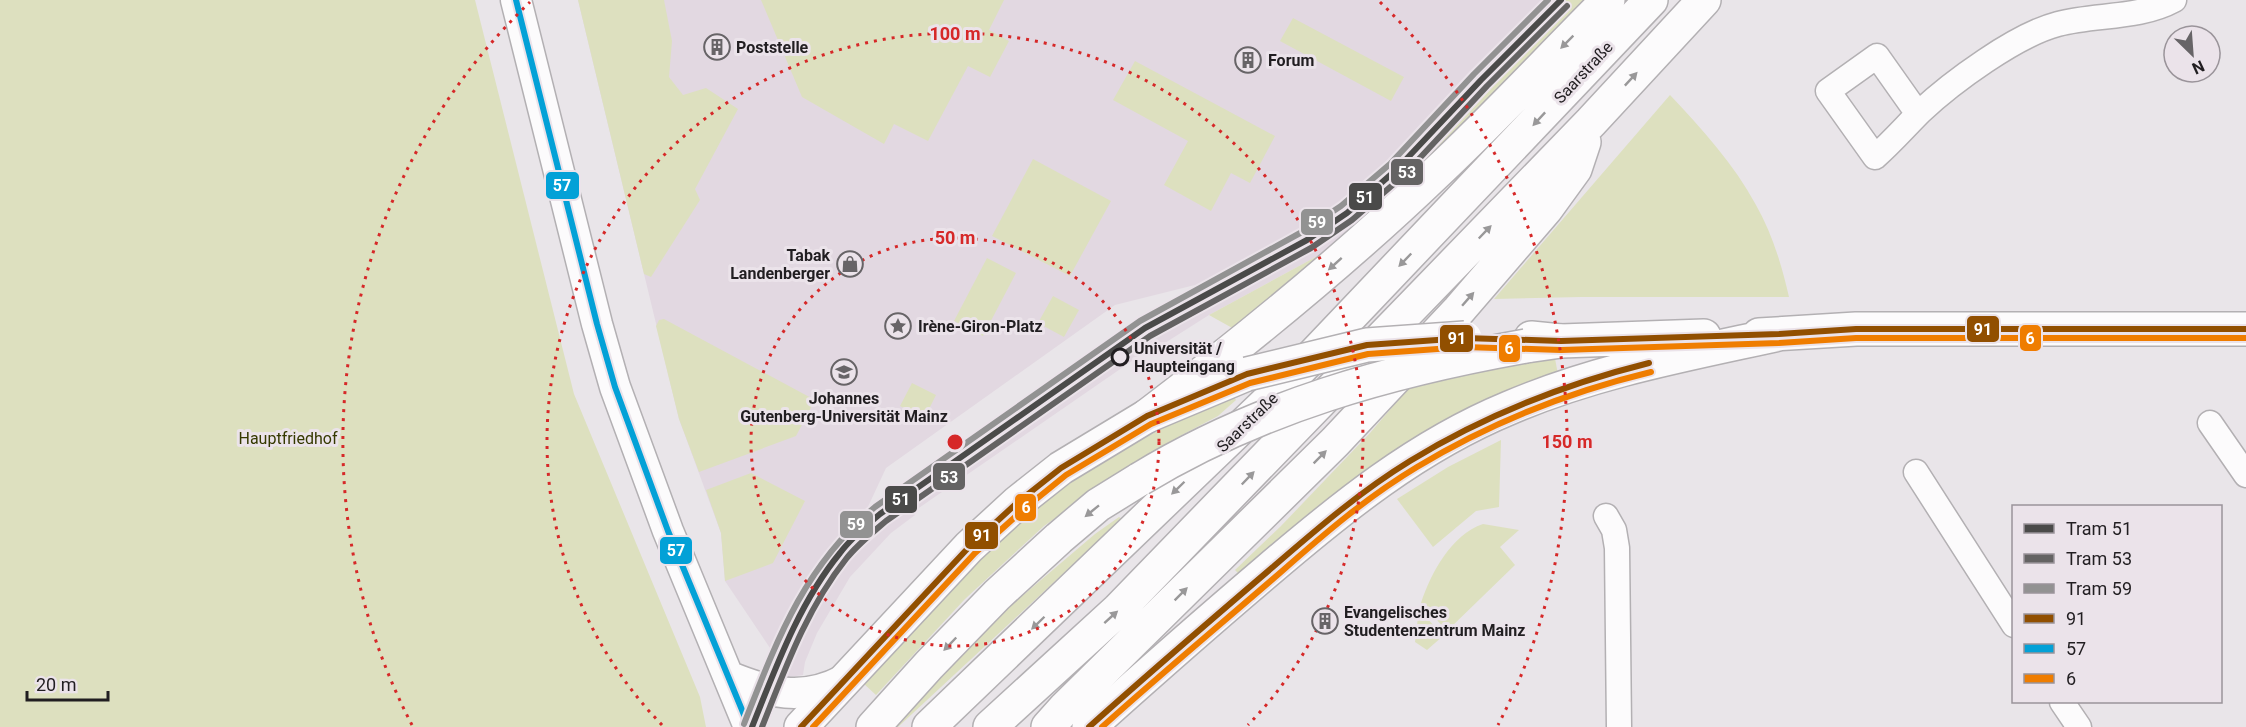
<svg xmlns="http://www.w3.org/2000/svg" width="2246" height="727" viewBox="0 0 2246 727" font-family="Roboto,sans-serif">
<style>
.built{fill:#e2d8e1;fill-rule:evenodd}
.green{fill:#dde0bf}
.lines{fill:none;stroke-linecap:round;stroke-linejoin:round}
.minor-casing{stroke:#b3b0b3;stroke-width:27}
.tertiary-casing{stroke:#b3b0b3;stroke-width:33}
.secondary-casing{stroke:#b3b0b3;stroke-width:36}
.trunk-casing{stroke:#b3b0b3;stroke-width:36}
.minor{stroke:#fcfbfc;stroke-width:24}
.tertiary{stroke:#fcfbfc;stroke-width:30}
.secondary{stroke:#fcfbfc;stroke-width:33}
.trunk{stroke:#fcfbfc;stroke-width:33}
.secondary-bridge-casing{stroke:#b3b0b3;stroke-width:36;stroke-linecap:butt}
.trunk-bridge-casing{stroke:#b3b0b3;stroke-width:36;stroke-linecap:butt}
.secondary-bridge{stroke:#fcfbfc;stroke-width:33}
.trunk-bridge{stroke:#fcfbfc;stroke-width:33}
.bus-1-casing{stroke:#ebe3ea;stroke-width:10}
.bus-2-casing{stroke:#ebe3ea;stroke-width:10}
.bus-3-casing{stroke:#ebe3ea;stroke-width:10}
.bus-1{stroke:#914f00;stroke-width:6}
.bus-2{stroke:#03a1d7;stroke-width:6}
.bus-3{stroke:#ef7d00;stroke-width:6}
.tram-1-casing{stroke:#ebe3ea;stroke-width:10}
.tram-2-casing{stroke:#ebe3ea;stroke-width:10}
.tram-3-casing{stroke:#ebe3ea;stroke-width:10}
.tram-1{stroke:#4a4a49;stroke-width:6}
.tram-2{stroke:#646363;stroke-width:6}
.tram-3{stroke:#929292;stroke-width:6}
.oneway{fill:#999899}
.ring{fill:none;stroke:#d62828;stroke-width:3;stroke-dasharray:3 6}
.stop-dot{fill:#ebe3ea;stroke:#211e21;stroke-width:3}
.labels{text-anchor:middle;stroke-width:6;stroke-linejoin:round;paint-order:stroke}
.poi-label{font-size:16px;font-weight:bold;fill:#211e21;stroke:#ebe3ea;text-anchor:start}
.street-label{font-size:16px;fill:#211e21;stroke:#ebe3ea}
.stop-label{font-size:16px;font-weight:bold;fill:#211e21;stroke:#ebe3ea;text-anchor:start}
.park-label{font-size:16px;fill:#353900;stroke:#ebe3ea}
.centre{fill:#d62828;stroke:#ebe3ea;stroke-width:3}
.ring-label{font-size:18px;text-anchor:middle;font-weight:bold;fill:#d62828;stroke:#ebe3ea;stroke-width:6;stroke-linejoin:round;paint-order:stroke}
.line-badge{stroke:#ebe3ea;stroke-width:2}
.badge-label{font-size:16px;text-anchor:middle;font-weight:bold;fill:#fff}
</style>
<rect width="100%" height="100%" fill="#e9e5e9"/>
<path class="built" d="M578 0H1592L1505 86 1334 247 1209 315 1157 348 1155 345 913 512 915 515 891 533 850 577 817 633 805 662 803 675 782 678 765 675 774 654 725 581 721 533 679 419ZM1195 285 1139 320 1140 323 903 488 898 491 896 488 866 511 886 468 1115 305Z"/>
<path class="green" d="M0 0H475L574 394 700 697 706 727H0Z
M578 0H664L672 41 669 77 683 95 706 88 738 109 695 189 700 200 651 277 644 274Z
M761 0H1004L989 30 1009 41 990 77 968 66 928 141 894 124 884 144 802 97Z
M1564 0H1596L1431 164 1417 152Z
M1293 18 1404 77 1391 101 1280 41Z
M1135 61 1275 136 1250 183 1231 173 1211 211 1164 185 1188 141 1113 100Z
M1670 95C1702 129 1734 164 1756 205 1772 233 1782 266 1789 297H1581L1494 299Z
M1033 159 1111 201 1070 276 992 236Z
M1334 247 1243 334 1209 315Z
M987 258 1016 273 983 336 954 321Z
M1053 296 1079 310 1064 337 1038 323Z
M664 319 815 400 796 436 699 472 679 419 656 326 659 320Z
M1554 353 1559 380 1241 576 1235 570 1281 526 1370 433 1417 378Z
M912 383 936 395 924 419 900 406Z
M1234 397 1236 400 1218 416 1180 436 1108 481 1044 526 965 599 876 695 863 683C936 602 1010 518 1104 461 1145 436 1189 414 1234 397Z
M1501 440 1499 507 1476 511 1433 547 1397 499 1448 467Z
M751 473 805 501 773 563 725 581 721 533 706 490Z
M1119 517 1122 519 898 727H891L1007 609 1095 534Z
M1483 524 1519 530 1500 547 1515 565 1447 631 1421 603C1431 573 1451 535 1483 524Z
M1419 609 1443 636 1427 650 1415 642Z"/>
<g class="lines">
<g class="minor-casing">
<path id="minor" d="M1918 114 1877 56 1828 91 1875 157C1891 143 1905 127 1920 112 1952 82 2016 35 2058 24 2096 14 2139 19 2174 0
M2210 423 2246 475
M1916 472 2014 625
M1606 516 1614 530 1617 548 1619 727
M2062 702 2079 727"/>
</g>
<g class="tertiary-casing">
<path id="tertiary" d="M516 0 597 324 615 387 668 531 749 727
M728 676C769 693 802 702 844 680"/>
</g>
<g class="secondary-casing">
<path id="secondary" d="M1759 335 1856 329H2246
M1531 338 1561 341 1704 336
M801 727 969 547 1018 502 1061 468 1147 416 1247 374
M1089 727C1147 675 1206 623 1266 572 1341 508 1417 446 1509 408 1595 371 1688 354 1779 334"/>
</g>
<g class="trunk-casing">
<path id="trunk" d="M1526 346 1561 341
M1147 416C1247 340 1344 261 1435 174 1495 118 1550 58 1608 0
M873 727 929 665 997 595 1059 538 1098 505 1140 479
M929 727 1282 388 1651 0
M990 727 1118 610 1591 122 1704 0
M1048 727 1065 708 1335 442 1459 310 1546 209 1575 169 1584 142"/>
</g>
<use href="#minor" class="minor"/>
<use href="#tertiary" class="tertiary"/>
<use href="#secondary" class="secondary"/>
<use href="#trunk" class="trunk"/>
<g class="secondary-bridge-casing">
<path id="secondary-bridge" d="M1247 374 1367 345 1465 338"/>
</g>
<g class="trunk-bridge-casing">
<path id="trunk-bridge" d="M1140 479C1258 407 1391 370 1526 346"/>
</g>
<use href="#secondary-bridge" class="secondary-bridge"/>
<use href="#trunk-bridge" class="trunk-bridge"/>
<g class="bus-1-casing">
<path id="bus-1" d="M801 727 969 547 1018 502 1061 468 1147 416 1247 374 1367 345 1465 338 1561 341 1779 334 1856 329H2246
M1089 727C1150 672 1212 619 1274 566 1318 528 1361 491 1410 461 1485 415 1565 384 1649 363"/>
</g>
<g class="bus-2-casing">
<path id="bus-2" d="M516 0 597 324 615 387 668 531 749 727"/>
</g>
<g class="bus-3-casing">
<path id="bus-3" d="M813 727 975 553 1024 509 1066 475 1151 424 1250 383 1368 354 1465 347 1561 350 1779 343 1856 338H2246
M1102 727C1161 674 1221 624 1281 572 1324 534 1367 497 1417 467 1490 423 1568 392 1651 372"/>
</g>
<use href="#bus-1" class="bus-1"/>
<use href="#bus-2" class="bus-2"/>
<use href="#bus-3" class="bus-3"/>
<g class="tram-1-casing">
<path id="tram-1" d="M752 727C776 667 799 603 840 553 851 538 866 526 880 514L1145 328 1307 240 1347 213 1396 170 1481 80 1561 0"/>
</g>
<g class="tram-2-casing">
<path id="tram-2" d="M762 727C785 669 807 608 846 559 857 545 872 533 886 521L1150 336 1311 248 1352 220 1403 176 1487 86 1567 6"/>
</g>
<g class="tram-3-casing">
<path id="tram-3" d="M744 724C777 640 804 566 875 507L1140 321 1302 232 1341 206 1390 164 1474 74 1548 0"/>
</g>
<use href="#tram-1" class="tram-1"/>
<use href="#tram-2" class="tram-2"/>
<use href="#tram-3" class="tram-3"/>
</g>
<defs><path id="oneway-solid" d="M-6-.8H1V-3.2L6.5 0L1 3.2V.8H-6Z" transform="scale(1.5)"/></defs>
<g class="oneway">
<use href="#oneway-solid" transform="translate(1567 42) rotate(135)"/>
<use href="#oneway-solid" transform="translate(1631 79) rotate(-47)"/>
<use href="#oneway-solid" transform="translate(1539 119) rotate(133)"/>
<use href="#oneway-solid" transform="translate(1485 232) rotate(-46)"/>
<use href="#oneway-solid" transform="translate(1405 260) rotate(134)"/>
<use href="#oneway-solid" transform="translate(1335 264) rotate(138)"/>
<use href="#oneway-solid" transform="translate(1468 299) rotate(-49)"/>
<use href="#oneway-solid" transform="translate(1320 457) rotate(-45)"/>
<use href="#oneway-solid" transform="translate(1248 478) rotate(-46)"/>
<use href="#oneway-solid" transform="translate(1178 488) rotate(136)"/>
<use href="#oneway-solid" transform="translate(1092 511) rotate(141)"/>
<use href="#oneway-solid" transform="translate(1181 594) rotate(-45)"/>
<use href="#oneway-solid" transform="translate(1111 617) rotate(-42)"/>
<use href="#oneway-solid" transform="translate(1038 623) rotate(136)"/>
<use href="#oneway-solid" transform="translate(950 644) rotate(134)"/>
</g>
<g class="ring">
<circle cx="955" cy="442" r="204"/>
<path d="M662 725A408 408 0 1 1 1248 725"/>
<path d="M412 725A612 612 0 0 1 530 2M1380 2A612 612 0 0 1 1498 725"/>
</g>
<defs>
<g id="building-ring" transform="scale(1.35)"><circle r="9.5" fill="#ebe3ea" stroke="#676467" stroke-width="1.5"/><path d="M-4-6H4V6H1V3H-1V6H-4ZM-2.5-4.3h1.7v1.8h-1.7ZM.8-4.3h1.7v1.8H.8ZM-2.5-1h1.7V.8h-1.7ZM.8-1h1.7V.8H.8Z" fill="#676467"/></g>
<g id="shop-ring" transform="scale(1.35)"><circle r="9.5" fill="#ebe3ea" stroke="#676467" stroke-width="1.5"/><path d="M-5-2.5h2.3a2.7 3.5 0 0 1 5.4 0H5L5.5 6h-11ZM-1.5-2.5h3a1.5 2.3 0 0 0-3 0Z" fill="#676467"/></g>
<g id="sight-ring" transform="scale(1.35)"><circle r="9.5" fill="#ebe3ea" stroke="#676467" stroke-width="1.5"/><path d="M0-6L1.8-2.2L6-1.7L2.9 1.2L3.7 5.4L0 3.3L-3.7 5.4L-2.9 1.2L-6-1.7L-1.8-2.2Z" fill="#676467"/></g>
<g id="university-ring" transform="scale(1.35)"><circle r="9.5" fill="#ebe3ea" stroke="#676467" stroke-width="1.5"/><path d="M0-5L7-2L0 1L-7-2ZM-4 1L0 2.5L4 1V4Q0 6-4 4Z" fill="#676467"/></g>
</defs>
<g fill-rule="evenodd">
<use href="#building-ring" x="717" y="47"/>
<use href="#building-ring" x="1248" y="60"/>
<use href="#shop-ring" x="850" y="264"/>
<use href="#sight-ring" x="898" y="326"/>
<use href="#university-ring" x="844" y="372"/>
<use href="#building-ring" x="1325" y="621"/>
</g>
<circle class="stop-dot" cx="1120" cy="357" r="8"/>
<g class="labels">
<g class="poi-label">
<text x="736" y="53">Poststelle</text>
<text x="1268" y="66">Forum</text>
<text x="830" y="261" text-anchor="end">Tabak<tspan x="830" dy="18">Landenberger</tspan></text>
<text x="918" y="332">Irène-Giron-Platz</text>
<text x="844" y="404" text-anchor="middle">Johannes<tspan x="844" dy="18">Gutenberg-Universität Mainz</tspan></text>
<text x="1344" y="618">Evangelisches<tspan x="1344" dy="18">Studentenzentrum Mainz</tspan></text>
</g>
<g class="street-label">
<text transform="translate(1583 72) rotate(-47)" y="6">Saarstraße</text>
<text transform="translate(1247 422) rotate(-44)" y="6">Saarstraße</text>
</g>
<g class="stop-label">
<text x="1134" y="354">Universität /<tspan x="1134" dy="18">Haupteingang</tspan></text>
</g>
<g class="park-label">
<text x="288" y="444">Hauptfriedhof</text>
</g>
</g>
<circle cx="955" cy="442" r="9" class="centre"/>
<g class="ring-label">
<text x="955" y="40">100 m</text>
<text x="955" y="244">50 m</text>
<text x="1567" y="448">150 m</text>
</g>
<g class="line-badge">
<rect x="1390" y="158" width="34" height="28" rx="6" fill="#646363"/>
<rect x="545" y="171" width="35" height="29" rx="6" fill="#03a1d7"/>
<rect x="1348" y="182" width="35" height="29" rx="6" fill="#4a4a49"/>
<rect x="1300" y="208" width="34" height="28" rx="6" fill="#929292"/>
<rect x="1966" y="315" width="34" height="28" rx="6" fill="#914f00"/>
<rect x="2019" y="324" width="23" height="28" rx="6" fill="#ef7d00"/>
<rect x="1439" y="324" width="35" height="29" rx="6" fill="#914f00"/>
<rect x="1498" y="334" width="23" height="29" rx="6" fill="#ef7d00"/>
<rect x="932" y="462" width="34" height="29" rx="6" fill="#646363"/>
<rect x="884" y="485" width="34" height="29" rx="6" fill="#4a4a49"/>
<rect x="1014" y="493" width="23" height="29" rx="6" fill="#ef7d00"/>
<rect x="839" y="510" width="35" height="29" rx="6" fill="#929292"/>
<rect x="964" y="521" width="35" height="29" rx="6" fill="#914f00"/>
<rect x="659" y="536" width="34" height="29" rx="6" fill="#03a1d7"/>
</g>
<g class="badge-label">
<text x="1407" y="178">53</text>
<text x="562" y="191">57</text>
<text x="1365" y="203">51</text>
<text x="1317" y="228">59</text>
<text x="1983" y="335">91</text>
<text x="2030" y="344">6</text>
<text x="1457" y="344">91</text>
<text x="1509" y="354">6</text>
<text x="949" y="483">53</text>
<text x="901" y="505">51</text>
<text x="1026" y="513">6</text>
<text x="856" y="530">59</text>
<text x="982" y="541">91</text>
<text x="676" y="556">57</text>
</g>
<rect x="2012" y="505" width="210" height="198" fill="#ebe3ea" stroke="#9a949a" stroke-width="1.5"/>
<rect x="2024" y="524" width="30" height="9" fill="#4a4a49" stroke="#9a949a" stroke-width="1.5"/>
<text x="2066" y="535" font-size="18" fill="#211e21">Tram 51</text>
<rect x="2024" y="554" width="30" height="9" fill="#646363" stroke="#9a949a" stroke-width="1.5"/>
<text x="2066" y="565" font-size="18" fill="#211e21">Tram 53</text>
<rect x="2024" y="584" width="30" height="9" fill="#929292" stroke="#9a949a" stroke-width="1.5"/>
<text x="2066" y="595" font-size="18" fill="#211e21">Tram 59</text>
<rect x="2024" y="614" width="30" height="9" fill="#914f00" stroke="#9a949a" stroke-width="1.5"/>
<text x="2066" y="625" font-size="18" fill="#211e21">91</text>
<rect x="2024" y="644" width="30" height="9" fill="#03a1d7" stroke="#9a949a" stroke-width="1.5"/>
<text x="2066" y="655" font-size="18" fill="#211e21">57</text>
<rect x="2024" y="674" width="30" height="9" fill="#ef7d00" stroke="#9a949a" stroke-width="1.5"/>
<text x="2066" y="685" font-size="18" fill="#211e21">6</text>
<g transform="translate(2192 54) rotate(155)"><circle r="28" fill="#ebe3ea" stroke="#9a949a" stroke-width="1.5"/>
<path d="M0-4.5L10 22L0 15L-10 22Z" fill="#676467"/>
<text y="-9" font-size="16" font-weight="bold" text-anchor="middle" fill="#211e21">N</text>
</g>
<path d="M27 691v9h81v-9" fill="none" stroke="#211e21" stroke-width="3"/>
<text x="36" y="691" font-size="18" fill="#211e21" stroke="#ebe3ea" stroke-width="4.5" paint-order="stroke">20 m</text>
</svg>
